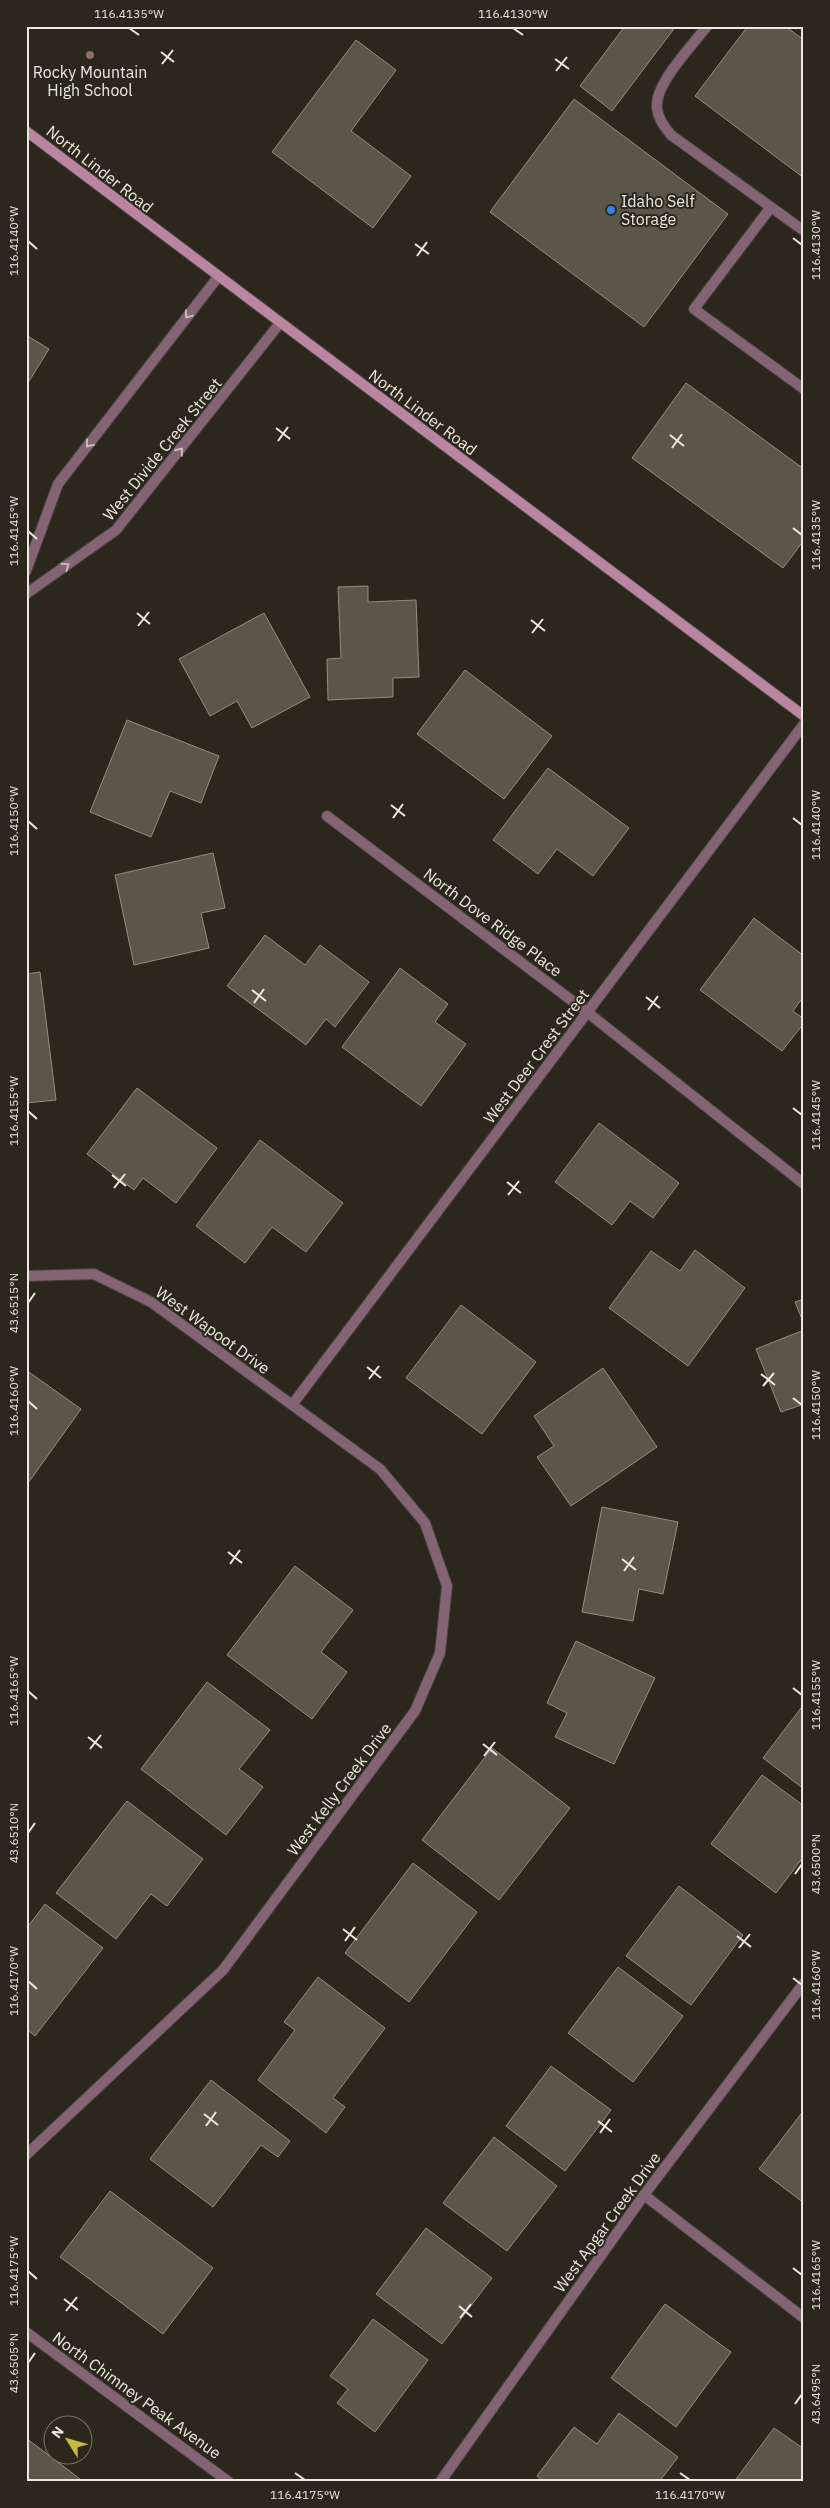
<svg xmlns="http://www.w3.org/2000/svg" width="830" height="2508" viewBox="0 0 830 2508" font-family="'IBM Plex Sans',sans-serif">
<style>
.building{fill:#5a5649;stroke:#938e81}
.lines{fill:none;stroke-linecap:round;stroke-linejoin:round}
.service-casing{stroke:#464238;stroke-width:12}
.minor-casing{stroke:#464238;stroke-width:12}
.secondary-casing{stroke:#464238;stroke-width:12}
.service{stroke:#846474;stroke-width:10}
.minor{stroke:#846474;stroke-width:10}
.secondary{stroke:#b985a0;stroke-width:10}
.oneway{stroke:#c7babb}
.ticks{fill:none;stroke:#ebe9e1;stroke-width:2}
.education-dot{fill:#8d6e63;stroke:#2b271c;stroke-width:2}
.shop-dot{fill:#3f7fe0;stroke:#2b271c;stroke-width:2}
.labels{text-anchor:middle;stroke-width:4;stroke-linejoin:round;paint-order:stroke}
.poi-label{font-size:16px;fill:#ebe9e1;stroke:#2b271c}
.street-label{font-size:16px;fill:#ebe9e1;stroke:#2b271c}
.neatline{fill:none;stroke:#ebe9e1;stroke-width:2}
.ticks-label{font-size:12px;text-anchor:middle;fill:#ebe9e1}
</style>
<rect width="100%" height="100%" fill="#2b271c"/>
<path class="building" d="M625 26H676L612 111 580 86Z
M748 26H785L804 40V178L695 96Z
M356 40 396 70 351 131 411 176 373 228 272 152Z
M574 99 728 214 644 327 490 212Z
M26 335 49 349 26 386Z
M686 383 804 469V540L783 568 632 458Z
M368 586V602L416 600 419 677 393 678V697L328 700 327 659 341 658 338 587Z
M264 613 310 697 252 728 237 701 210 716 179 659Z
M465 670 552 736 504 799 417 734Z
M127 720 219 756 201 803 170 791 151 837 90 812Z
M548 768 629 828 593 876 557 849 538 874 493 840Z
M213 853 225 908 201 913 209 948 134 965 115 875Z
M754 918 804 956V996L793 1011 804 1019V1023L782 1051 700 990Z
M265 935 305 965 320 945 369 982 335 1027 326 1019 306 1045 227 986Z
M400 968 448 1004 435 1022 466 1044 421 1106 342 1047Z
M40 972 56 1100 26 1103V974Z
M137 1088 217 1148 176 1203 143 1178 134 1190 87 1154Z
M599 1123 679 1183 653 1218 630 1201 612 1225 555 1182Z
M260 1140 343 1203 306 1252 272 1227 245 1263 196 1226Z
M695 1250 745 1288 688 1366 609 1308 651 1251 680 1271Z
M804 1299V1324L795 1302Z
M461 1305 536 1362 482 1434 406 1378Z
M804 1330V1404L781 1412 756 1349Z
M603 1368 657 1447 571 1506 537 1457 554 1446 534 1416Z
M26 1370 81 1409 26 1486Z
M602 1507 678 1522 663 1594 639 1589 633 1621 582 1612Z
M295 1566 353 1610 321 1652 347 1672 312 1719 227 1655Z
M576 1641 655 1678 614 1764 555 1737 567 1713 547 1703Z
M207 1682 270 1730 239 1769 263 1787 226 1835 141 1769Z
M804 1704V1789L763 1758Z
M492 1748 570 1808 499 1900 422 1840Z
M762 1775 804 1806V1856L776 1893 711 1844Z
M127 1801 203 1859 167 1906 151 1894 116 1939 56 1893Z
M413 1863 477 1912 409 2002 345 1953Z
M679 1886 743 1935 691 2005 626 1956Z
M45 1904 103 1948 35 2036 26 2029V1929Z
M618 1967 683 2016 633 2082 568 2033Z
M318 1977 385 2028 333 2098 345 2107 326 2133 258 2080 295 2030 284 2022Z
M551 2066 611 2110 565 2171 506 2126Z
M211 2080 290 2141 278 2157 261 2145 213 2207 150 2159Z
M804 2110V2203L759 2169Z
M494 2137 557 2186 507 2251 443 2203Z
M110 2191 213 2268 163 2334 60 2257Z
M426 2228 492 2278 442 2344 376 2294Z
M665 2304 731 2352 676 2427 611 2378Z
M373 2319 428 2360 375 2432 337 2403 348 2389 330 2376Z
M619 2413 678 2457 659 2482H544L537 2476 574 2427 597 2444Z
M774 2428 804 2449V2482H734Z
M26 2438 84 2482H26Z"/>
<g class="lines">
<g class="service-casing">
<path id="service" d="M707 26C693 45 654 84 657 108 658 119 664 126 671 135L804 231
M771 207 694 309 804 389"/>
</g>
<g class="minor-casing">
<path id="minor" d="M26 571 58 484 218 277
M26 594 116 530 280 323
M327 816 587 1012 804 1184
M26 1276 94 1274 151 1302 380 1469 425 1523 447 1586 440 1653 415 1711 223 1970 26 2155
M292 1405 804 724
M644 2195 804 2318
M26 2332 229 2482
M440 2482 644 2195 804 1983"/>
</g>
<g class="secondary-casing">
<path id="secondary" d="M26 131 804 716"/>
</g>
<use href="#service" class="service"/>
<use href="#minor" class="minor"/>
<use href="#secondary" class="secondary"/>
</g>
<defs><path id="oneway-chevron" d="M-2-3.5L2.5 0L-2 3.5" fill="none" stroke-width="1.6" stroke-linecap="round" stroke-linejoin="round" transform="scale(1.25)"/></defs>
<g class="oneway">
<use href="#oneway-chevron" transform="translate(188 315) rotate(127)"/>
<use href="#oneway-chevron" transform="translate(89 444) rotate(128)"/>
<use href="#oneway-chevron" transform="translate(180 451) rotate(-51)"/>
<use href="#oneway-chevron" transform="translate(66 566) rotate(-35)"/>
</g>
<path class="ticks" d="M129 28 139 35M513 28 523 35M161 52 174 62M555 59 569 69M162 64 173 50M556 71 567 57M793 238 802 245M28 241 37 249M415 244 429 254M417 256 427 242M276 428 290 439M670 435 684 446M278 441 288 427M672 448 682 434M793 528 802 535M28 531 37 539M137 613 150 624M531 620 545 631M138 626 149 612M532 633 543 619M391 805 405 816M393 818 403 804M793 818 802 825M28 821 37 829M252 990 266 1001M646 997 660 1008M254 1003 264 989M648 1010 658 996M793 1108 802 1115M28 1111 37 1119M112 1175 126 1186M507 1182 521 1193M114 1188 125 1174M508 1195 519 1181M28 1303 35 1293M367 1367 381 1378M761 1374 775 1385M369 1379 379 1366M763 1386 774 1373M793 1398 802 1405M28 1401 37 1409M228 1552 242 1563M622 1559 636 1570M230 1564 240 1550M624 1571 634 1557M793 1688 802 1695M28 1691 37 1699M88 1737 102 1748M483 1744 497 1755M90 1749 101 1735M484 1756 495 1742M28 1833 35 1823M795 1874 802 1864M343 1929 357 1940M737 1936 751 1947M345 1941 355 1927M739 1948 750 1934M793 1978 802 1985M28 1981 37 1989M204 2114 218 2125M598 2121 612 2132M206 2126 216 2112M600 2133 610 2119M793 2268 802 2275M28 2271 37 2279M64 2299 78 2310M459 2306 472 2317M66 2311 77 2297M460 2318 471 2304M28 2363 35 2353M795 2404 802 2394M295 2473 305 2480M680 2473 690 2480"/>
<circle class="education-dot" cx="90" cy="55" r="5"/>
<circle class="shop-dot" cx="611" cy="210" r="5"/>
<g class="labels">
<g class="poi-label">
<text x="90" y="78">Rocky Mountain<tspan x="90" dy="18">High School</tspan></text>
<text x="621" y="207" text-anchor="start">Idaho Self<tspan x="621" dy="18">Storage</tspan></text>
</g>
<g class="street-label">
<text transform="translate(100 169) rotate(38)" y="6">North Linder Road</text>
<text transform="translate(423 412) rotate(37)" y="6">North Linder Road</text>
<text transform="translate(162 449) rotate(-51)" y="6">West Divide Creek Street</text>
<text transform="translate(493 922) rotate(37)" y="6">North Dove Ridge Place</text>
<text transform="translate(536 1056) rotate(-53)" y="6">West Deer Crest Street</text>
<text transform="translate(213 1330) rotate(36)" y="6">West Wapoot Drive</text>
<text transform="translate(339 1789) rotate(-53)" y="6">West Kelly Creek Drive</text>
<text transform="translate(607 2222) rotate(-54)" y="6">West Apgar Creek Drive</text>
<text transform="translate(137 2395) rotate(36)" y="6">North Chimney Peak Avenue</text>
</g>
</g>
<rect width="830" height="2508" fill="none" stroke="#2b271c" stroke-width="55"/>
<g transform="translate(68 2440) rotate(307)"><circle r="24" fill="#2b271c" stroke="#78756b"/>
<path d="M0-4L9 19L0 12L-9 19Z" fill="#c5bc3d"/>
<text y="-8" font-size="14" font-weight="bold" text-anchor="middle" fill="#ebe9e1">N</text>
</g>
<rect x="28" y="28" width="774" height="2452" class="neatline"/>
<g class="ticks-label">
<text x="129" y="18">116.4135°W</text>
<text x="513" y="18">116.4130°W</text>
<text transform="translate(14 241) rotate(-90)" y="4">116.4140°W</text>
<text transform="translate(816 245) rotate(-90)" y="4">116.4130°W</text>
<text transform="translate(14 531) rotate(-90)" y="4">116.4145°W</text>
<text transform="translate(816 535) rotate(-90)" y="4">116.4135°W</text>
<text transform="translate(14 821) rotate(-90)" y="4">116.4150°W</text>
<text transform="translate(816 825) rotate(-90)" y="4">116.4140°W</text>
<text transform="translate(14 1111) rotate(-90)" y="4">116.4155°W</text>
<text transform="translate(816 1115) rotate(-90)" y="4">116.4145°W</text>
<text transform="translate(14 1303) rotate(-90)" y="4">43.6515°N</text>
<text transform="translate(14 1401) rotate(-90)" y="4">116.4160°W</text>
<text transform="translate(816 1405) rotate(-90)" y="4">116.4150°W</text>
<text transform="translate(14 1691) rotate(-90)" y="4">116.4165°W</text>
<text transform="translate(816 1695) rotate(-90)" y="4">116.4155°W</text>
<text transform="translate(14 1833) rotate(-90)" y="4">43.6510°N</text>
<text transform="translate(816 1864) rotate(-90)" y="4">43.6500°N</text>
<text transform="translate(14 1981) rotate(-90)" y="4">116.4170°W</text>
<text transform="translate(816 1985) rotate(-90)" y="4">116.4160°W</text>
<text transform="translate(14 2271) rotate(-90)" y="4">116.4175°W</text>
<text transform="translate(816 2275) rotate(-90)" y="4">116.4165°W</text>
<text transform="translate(14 2363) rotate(-90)" y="4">43.6505°N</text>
<text transform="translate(816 2394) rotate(-90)" y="4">43.6495°N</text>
<text x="305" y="2499">116.4175°W</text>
<text x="690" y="2499">116.4170°W</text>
</g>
</svg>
